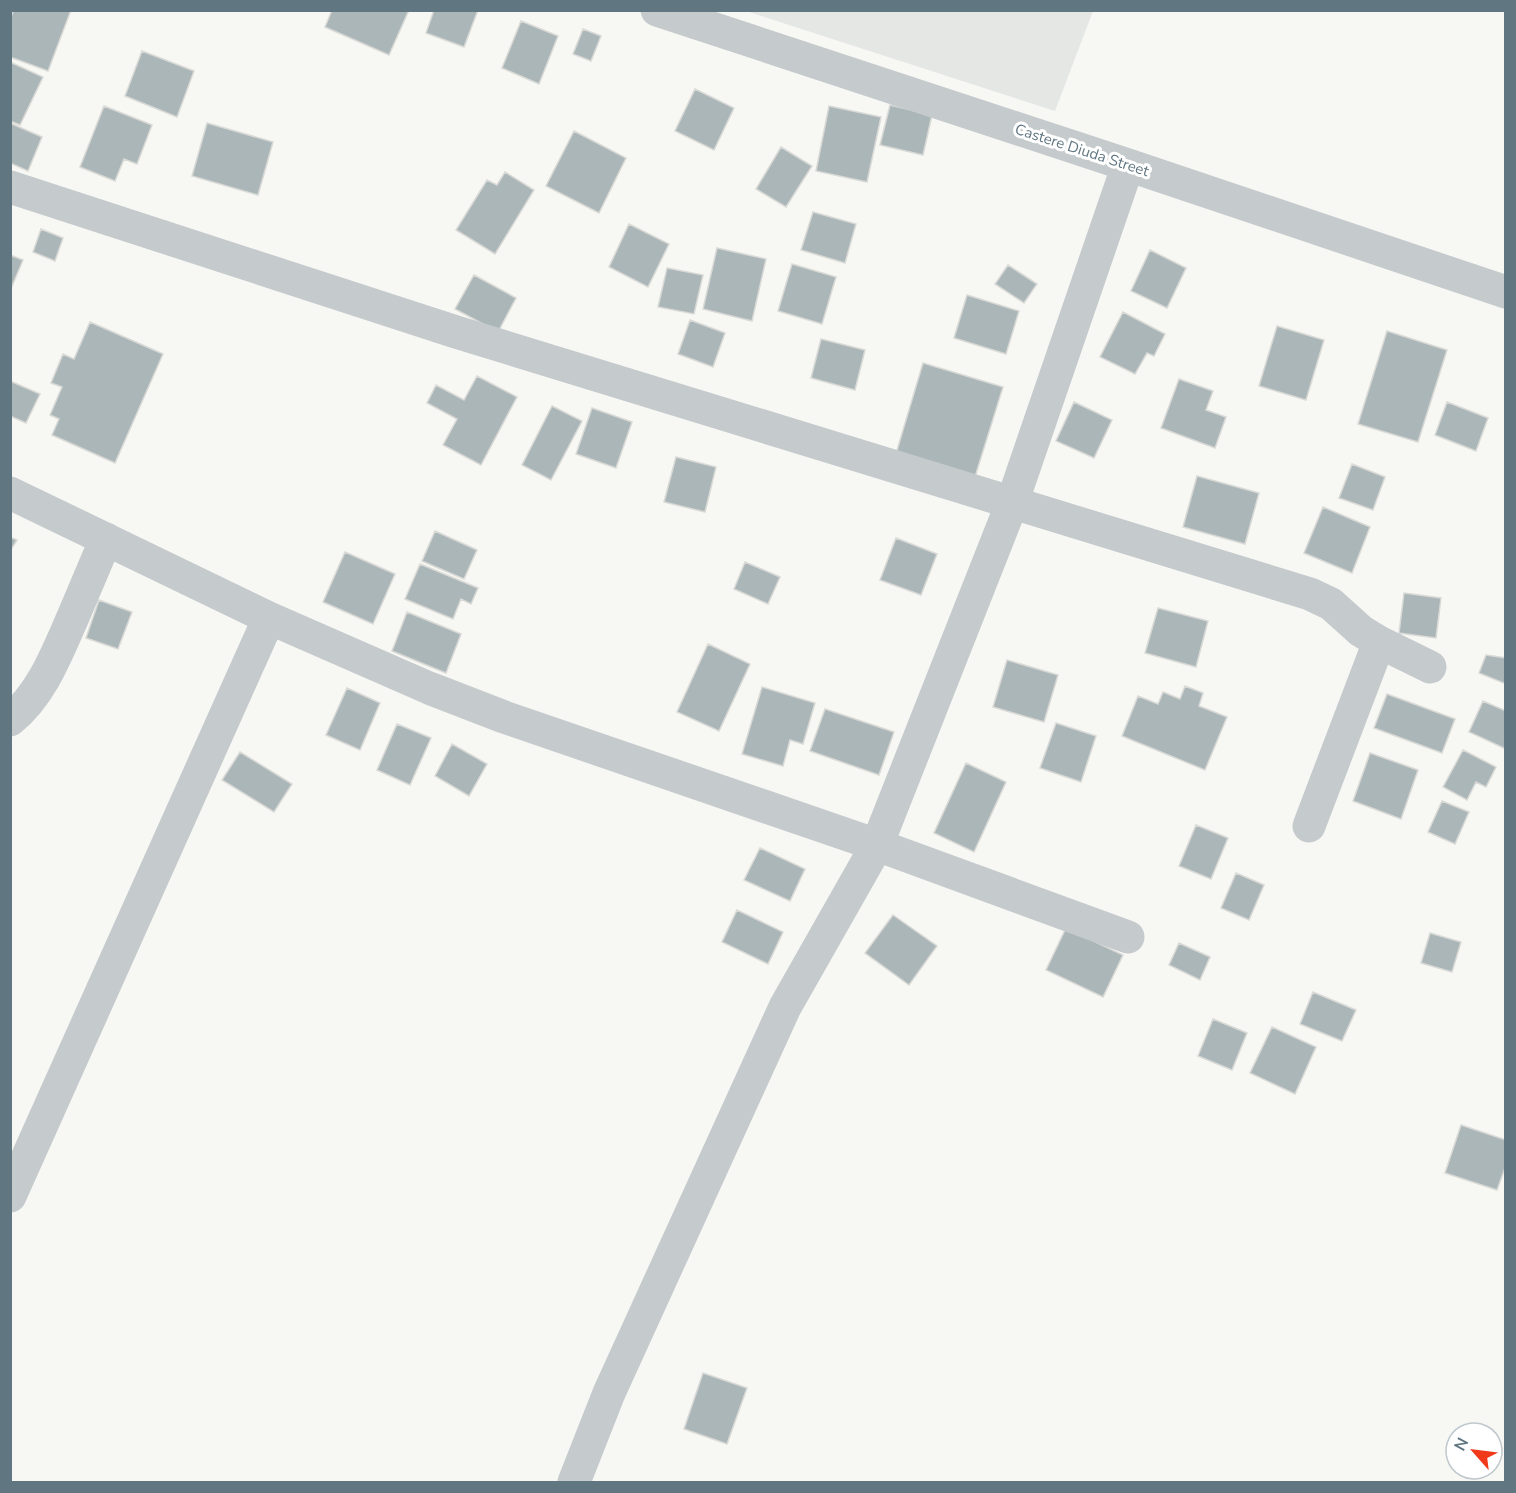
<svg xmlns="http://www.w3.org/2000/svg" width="1516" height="1493" viewBox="0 0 1516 1493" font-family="'Nunito Sans',sans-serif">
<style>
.built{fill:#e5e7e5}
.building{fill:#abb6b9;stroke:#d9d9d6;stroke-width:1.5}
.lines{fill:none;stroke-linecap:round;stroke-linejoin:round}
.street{stroke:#c5cacc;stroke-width:33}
.labels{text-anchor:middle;stroke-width:6;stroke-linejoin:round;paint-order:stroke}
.street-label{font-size:15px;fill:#607681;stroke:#fff}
</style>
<rect width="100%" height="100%" fill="#f7f7f4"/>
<path class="built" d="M746 11H1093L1055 111Z"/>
<path class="building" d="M14 10H71L48 71 10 57V19Z
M332 10H409L389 55 325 27Z
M434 10H478L464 47 426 33Z
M521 21 558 36 539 84 502 68Z
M583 29 601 36 591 61 573 54Z
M142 51 194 71 177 117 125 96Z
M10 62 43 77 20 125 10 121Z
M695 89 734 108 714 150 675 131Z
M890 105 932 115 923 155 880 145Z
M104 106 152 125 137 164 124 159 115 181 80 167Z
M829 106 881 117 867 182 816 171Z
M10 123 42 137 28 171 10 163Z
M207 123 273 142 258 195 192 176Z
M574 131 626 158 599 213 546 186Z
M781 147 812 166 786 207 756 189Z
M505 172 534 190 495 254 456 230 487 180 497 185Z
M813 212 856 224 845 263 801 250Z
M629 224 669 244 648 287 609 267Z
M41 229 63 238 55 261 33 252Z
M717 248 766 259 752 321 703 309Z
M1150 250 1186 268 1167 308 1131 291Z
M10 255 23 260 10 291Z
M792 264 836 277 822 324 778 311Z
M1008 265 1037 284 1024 303 995 284Z
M667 268 703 275 694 314 658 307Z
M474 275 516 298 498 332 455 309Z
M967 295 1019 311 1006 354 954 338Z
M1123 312 1165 334 1154 356 1147 353 1135 374 1100 357Z
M690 320 725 333 713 367 678 354Z
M90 322 163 354 115 463 52 435 59 419 50 415 62 387 51 383 63 354 74 359Z
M1277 326 1324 340 1306 400 1259 386Z
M1387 331 1447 350 1418 442 1358 424Z
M821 339 865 350 855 390 811 378Z
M923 363 1003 387 974 480 895 457Z
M477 376 517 397 481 465 443 445 457 419 427 403 436 385 464 400Z
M1179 379 1213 391 1206 410 1226 417 1215 448 1161 428Z
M10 381 40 394 26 423 10 416Z
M1074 402 1112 420 1094 458 1056 441Z
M1447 402 1488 418 1476 451 1435 435Z
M552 406 582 421 551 480 522 465Z
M592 408 632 422 616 468 576 454Z
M676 457 716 467 705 512 664 502Z
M1352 464 1385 477 1373 510 1339 498Z
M1197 476 1259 493 1245 544 1183 527Z
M1323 507 1370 527 1352 573 1304 553Z
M435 531 477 550 464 579 422 561Z
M10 537 17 540 10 551Z
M896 538 937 554 921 595 880 580Z
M345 552 395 574 373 624 323 602Z
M745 562 780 577 768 604 734 589Z
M420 564 478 588 471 604 461 599 453 619 405 599Z
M1404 593 1441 598 1436 638 1399 633Z
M99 600 132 612 118 649 86 638Z
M1158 608 1208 621 1196 667 1145 653Z
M407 612 461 634 446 673 392 651Z
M708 644 750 664 719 731 677 712Z
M1486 655 1506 658V684L1479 673Z
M1007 660 1058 675 1044 722 993 707Z
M1185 686 1203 693 1199 706 1227 717 1205 770 1122 736 1138 696 1158 704 1163 692 1180 699Z
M762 687 815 703 803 744 790 740 783 766 742 754Z
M347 688 380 703 360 750 326 735Z
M1387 694 1455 719 1442 753 1374 728Z
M1483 701 1506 711V749L1469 732Z
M825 709 894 732 879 775 810 751Z
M1056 723 1096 736 1081 782 1040 768Z
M397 724 431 738 410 785 377 770Z
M452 744 487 764 469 796 435 776Z
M1463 750 1496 767 1486 787 1476 782 1467 800 1443 787Z
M240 752 292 784 274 812 222 780Z
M1370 753 1418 770 1401 819 1353 801Z
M966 763 1006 782 974 852 934 833Z
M1442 801 1469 812 1455 844 1428 832Z
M1196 825 1228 838 1211 879 1179 866Z
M760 848 805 869 790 901 744 880Z
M1236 873 1264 885 1249 920 1221 908Z
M737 910 783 932 768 964 722 942Z
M893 915 937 946 909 985 865 953Z
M1066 928 1123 955 1103 997 1046 970Z
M1430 933 1461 942 1452 972 1421 963Z
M1179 943 1210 957 1200 980 1169 965Z
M1313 992 1356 1010 1342 1041 1300 1024Z
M1213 1019 1247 1033 1232 1070 1198 1056Z
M1272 1027 1316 1047 1295 1094 1250 1073Z
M1461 1125 1506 1140V1165L1497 1190 1445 1173Z
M703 1373 747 1388 727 1444 684 1429Z"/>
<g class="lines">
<path class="street" d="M657 10 1128 165 1506 292
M10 187 456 332 1310 594 1331 604 1361 631 1379 642 1430 667
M10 493 269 618 429 688 504 717 877 845 1128 937
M10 720C42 694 57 653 73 617 84 591 95 565 106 539
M1309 826 1379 642
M10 1196 269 618
M574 1482 609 1393 785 1007 877 845 1012 503 1128 165"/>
</g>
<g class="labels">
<g class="street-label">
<text transform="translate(1082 150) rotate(18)" y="5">Castere Diuda Street</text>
</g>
</g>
<rect width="1516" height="1493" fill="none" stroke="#607681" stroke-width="24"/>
<g transform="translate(1474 1451) rotate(298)"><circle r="28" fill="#ffffff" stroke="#bfc8cd" stroke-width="1.5"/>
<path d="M0-4.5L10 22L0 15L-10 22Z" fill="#f13a1a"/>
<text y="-9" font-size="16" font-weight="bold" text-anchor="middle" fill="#607681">N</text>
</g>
</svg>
